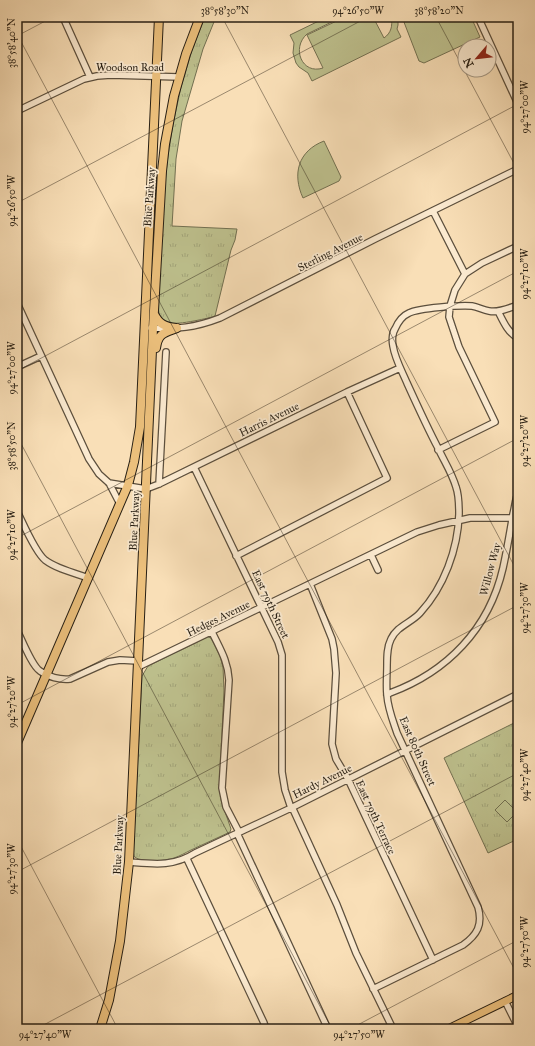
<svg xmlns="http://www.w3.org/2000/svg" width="535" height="1046" viewBox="0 0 535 1046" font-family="'IM FELL Great Primer',serif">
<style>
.grass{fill:url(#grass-tufts);stroke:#727051}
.pitch{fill:#bec18e;stroke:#727051}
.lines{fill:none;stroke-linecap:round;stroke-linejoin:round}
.minor-casing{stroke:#5c4f3d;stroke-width:8}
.major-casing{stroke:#271f14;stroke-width:9}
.highway-casing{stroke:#271f14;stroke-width:10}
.minor{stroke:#fbead0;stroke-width:5.5}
.major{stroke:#ecc07c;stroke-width:7}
.highway{stroke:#ecc07c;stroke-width:8}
.ticks{fill:none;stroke:#271f14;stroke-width:1;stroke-opacity:0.45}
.labels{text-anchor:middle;stroke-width:3.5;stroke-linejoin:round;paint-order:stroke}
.street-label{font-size:11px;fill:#271f14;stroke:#fbead0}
.neatline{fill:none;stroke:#271f14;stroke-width:1.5}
.ticks-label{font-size:10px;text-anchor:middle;fill:#271f14}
</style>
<defs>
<pattern id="grass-tufts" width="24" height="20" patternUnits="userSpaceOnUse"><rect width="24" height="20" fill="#bec18e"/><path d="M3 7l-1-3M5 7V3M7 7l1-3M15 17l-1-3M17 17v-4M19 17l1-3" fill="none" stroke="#a3a57a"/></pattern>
</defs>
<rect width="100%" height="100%" fill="#f9dfb7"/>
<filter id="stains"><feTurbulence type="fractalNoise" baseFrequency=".005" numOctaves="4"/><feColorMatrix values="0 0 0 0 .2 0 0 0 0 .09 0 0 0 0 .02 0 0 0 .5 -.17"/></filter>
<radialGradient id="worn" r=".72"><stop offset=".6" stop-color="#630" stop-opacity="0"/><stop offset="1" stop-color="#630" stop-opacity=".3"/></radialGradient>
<path class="grass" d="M205 17H216L203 49 182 121 176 159 172 226 237 229 235 240 231 250 215 316 213 317C202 319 170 328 162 320 159 316 159 312 158 307L164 191 168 156 173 124 181 87 192 50Z
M208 637 211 638 220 656 223 667 224 690 220 777 221 800 231 829 230 832C217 838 204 844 191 850 185 853 180 856 174 858 164 861 139 864 133 855L142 676 148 666Z
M518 721V839L488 853 444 758Z"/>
<path class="pitch" d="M327 17H342L307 34C291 48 302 75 323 68L307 35 345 17H373L384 38C391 33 393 26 391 17H398V25L397 29 401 37 312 81 308 73 299 67 296 63 293 53 294 43 290 35Z
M402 17H471L480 37 424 63 419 61Z
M324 141 341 177 339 181 303 198C292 174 298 151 324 141Z
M505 800 517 812 507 822 495 810Z"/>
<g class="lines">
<g class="minor-casing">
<path id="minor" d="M63 17 90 77
M478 17 518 104
M17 111 84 79 97 76 111 75 179 77
M433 211 465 274
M17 303 89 459 99 474 109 483 120 504
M498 311C503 321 508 333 518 338
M151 328C178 329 194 328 220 318L375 239 518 169
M17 367 41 356
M347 392 387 478
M438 450 495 422 459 347 449 317 450 306 455 290 465 274 482 263 518 246
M194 467 278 642 282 655V772L285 790 291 808
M109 483 146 489 159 484 347 392 400 368
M159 484 166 352
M17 511C23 523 35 552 45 560 57 569 74 573 89 578
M371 555 378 570
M236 556 387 478
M310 584 332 639 334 649 336 673 332 744 336 759 348 779 433 960
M17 630C22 640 32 666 40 671 48 677 60 680 70 679L108 662 120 660 138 661
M212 632C220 649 228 661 229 680L222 788 226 807 239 832
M138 667 417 532 439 525 470 518H518
M387 695 390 693C447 672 489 629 503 568 507 550 510 532 513 514 515 507 515 500 518 493
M292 807 337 905 356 953 393 1029
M237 833 328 1029
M187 859 264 1023 266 1029
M129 862C154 864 173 867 195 853L291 808 518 694
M373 989 463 945C477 935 483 925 478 907L397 733C393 721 388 709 387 695 386 686 387 675 387 665 387 656 387 647 391 639 397 626 411 623 420 613 444 587 458 549 459 514 459 504 459 495 456 487 452 473 444 461 438 448 427 427 417 405 407 383 402 371 395 359 393 346 392 341 392 333 395 329 398 322 402 316 409 313 419 308 460 305 472 306 478 307 483 310 489 311 499 313 509 308 518 305
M505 1001 518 1027"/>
</g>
<g class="major-casing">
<path id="major" d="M448 1029 518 995"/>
</g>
<g class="highway-casing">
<path id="highway" d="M154 314C159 324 165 327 176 328
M156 348C158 333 164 333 177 328
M17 743 128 485 134 462 140 427 159 17
M100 1029 109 1000 120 941 129 862 153 328 162 171 165 144 174 96 186 54 200 17"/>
</g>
<use href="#minor" class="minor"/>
<use href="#major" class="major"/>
<use href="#highway" class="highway"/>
</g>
<path class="ticks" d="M222 17 518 573M436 17 518 171M17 34 518 976M17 36 53 17M17 203 368 17M17 371 518 104M17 436 332 1029M17 538 518 271M17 705 518 438M17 839 118 1029M17 872 518 605M36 1029 518 773M350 1029 518 940"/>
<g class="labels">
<g class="street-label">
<text x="130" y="71">Woodson Road</text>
<text transform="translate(149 197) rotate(-86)" y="4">Blue Parkway</text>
<text transform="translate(330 252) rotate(-27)" y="4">Sterling Avenue</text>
<text transform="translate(269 419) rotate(-26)" y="4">Harris Avenue</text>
<text transform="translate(134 521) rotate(-87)" y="4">Blue Parkway</text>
<text transform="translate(490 569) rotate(-75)" y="4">Willow Way</text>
<text transform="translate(271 604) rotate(65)" y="4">East 79th Street</text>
<text transform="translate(218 618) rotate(-26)" y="4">Hedges Avenue</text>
<text transform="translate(418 751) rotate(66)" y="4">East 80th Street</text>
<text transform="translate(322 781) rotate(-26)" y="4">Hardy Avenue</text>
<text transform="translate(376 817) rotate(65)" y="4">East 79th Terrace</text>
<text transform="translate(118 845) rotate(-87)" y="4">Blue Parkway</text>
</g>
</g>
<rect width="535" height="1046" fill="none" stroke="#f9dfb7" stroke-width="44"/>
<g transform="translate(477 58) rotate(242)"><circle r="19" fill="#fbead0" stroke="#a69985"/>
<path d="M0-3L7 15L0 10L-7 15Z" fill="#8f2418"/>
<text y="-6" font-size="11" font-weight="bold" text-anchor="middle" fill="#271f14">N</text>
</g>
<rect x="22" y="22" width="491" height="1002" class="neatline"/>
<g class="ticks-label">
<text x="225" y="14">38°58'30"N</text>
<text x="358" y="14">94°26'50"W</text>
<text x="439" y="14">38°58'20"N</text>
<text transform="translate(11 43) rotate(-90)" y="4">38°58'40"N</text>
<text transform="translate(524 107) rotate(-90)" y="4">94°27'00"W</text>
<text transform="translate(11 201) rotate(-90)" y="4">94°26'50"W</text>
<text transform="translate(524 274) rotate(-90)" y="4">94°27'10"W</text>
<text transform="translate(11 368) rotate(-90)" y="4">94°27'00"W</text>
<text transform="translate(524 441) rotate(-90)" y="4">94°27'20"W</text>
<text transform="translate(11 446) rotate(-90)" y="4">38°58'50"N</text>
<text transform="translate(11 535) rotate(-90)" y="4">94°27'10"W</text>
<text transform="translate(524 608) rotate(-90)" y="4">94°27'30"W</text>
<text transform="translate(11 702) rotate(-90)" y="4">94°27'20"W</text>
<text transform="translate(524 775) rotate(-90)" y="4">94°27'40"W</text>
<text transform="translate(11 869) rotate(-90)" y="4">94°27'30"W</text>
<text transform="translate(524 942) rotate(-90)" y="4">94°27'50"W</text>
<text x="45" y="1038">94°27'40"W</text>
<text x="359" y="1038">94°27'50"W</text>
</g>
<rect width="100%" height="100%" filter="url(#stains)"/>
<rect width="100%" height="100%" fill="url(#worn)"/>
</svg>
